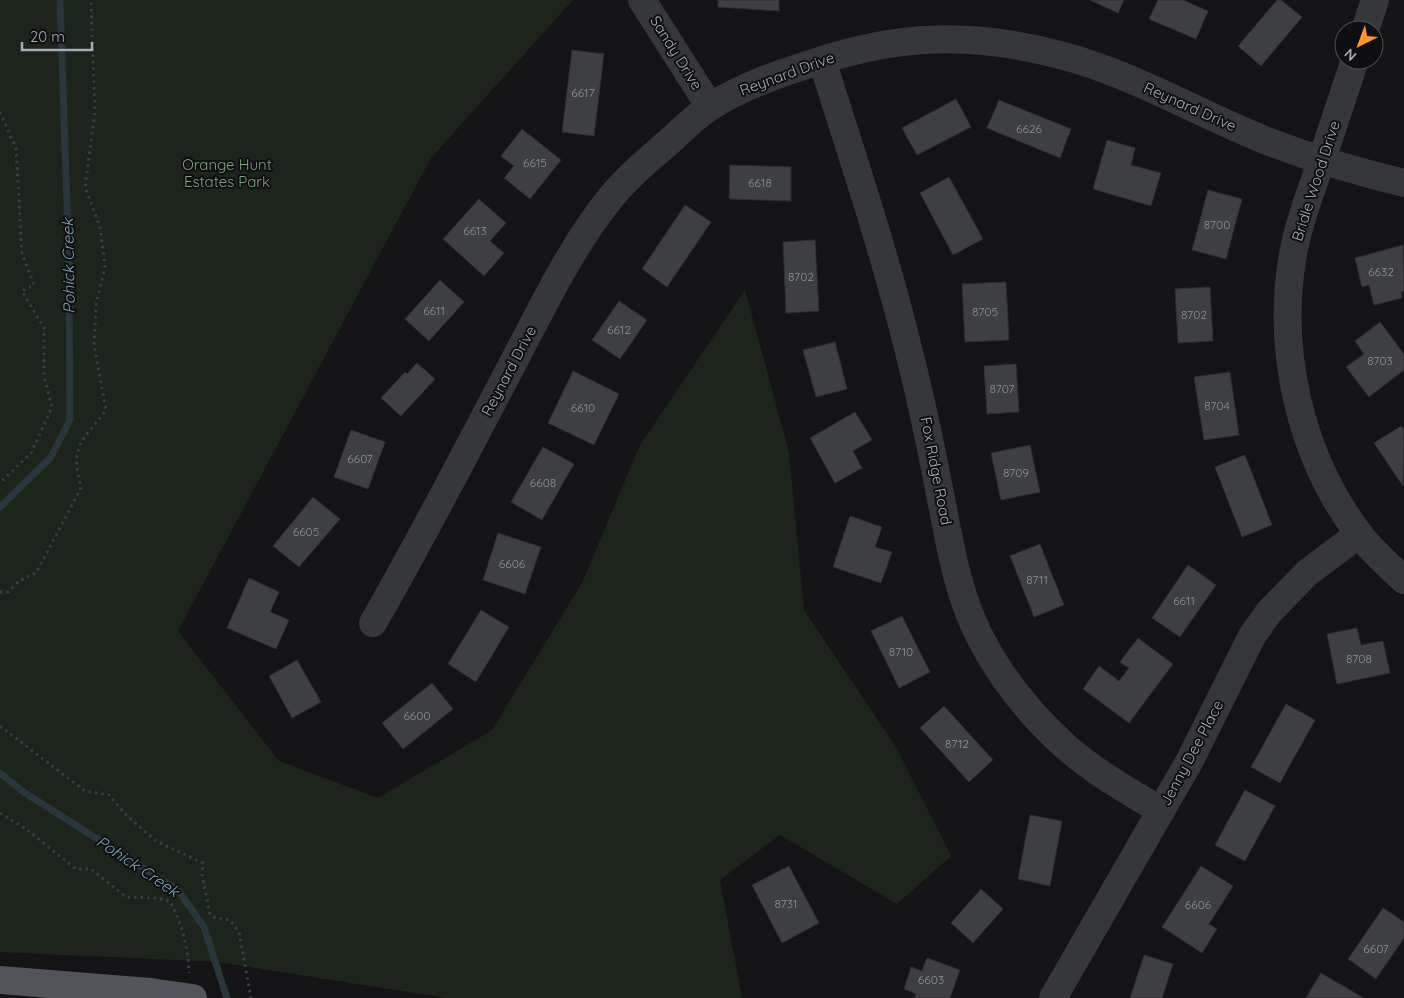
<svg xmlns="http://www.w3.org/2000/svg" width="1404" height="998" viewBox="0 0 1404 998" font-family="Quicksand,sans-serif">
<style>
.green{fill:#1c241c}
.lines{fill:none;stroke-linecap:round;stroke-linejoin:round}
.stream{stroke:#29363b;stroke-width:7}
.building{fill:#3e3f43;stroke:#2e2e32}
.path{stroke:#3b3e42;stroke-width:3;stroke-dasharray:2.5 4;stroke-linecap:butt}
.minor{stroke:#35373b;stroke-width:28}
.major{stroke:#51545b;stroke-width:28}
.major-bridge{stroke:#51545b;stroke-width:28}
.labels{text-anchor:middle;stroke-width:4;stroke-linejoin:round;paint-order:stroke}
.number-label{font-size:12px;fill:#8b929a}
.street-label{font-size:15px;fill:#a5adb7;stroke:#0f0f11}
.park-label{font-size:15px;fill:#7da47a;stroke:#0f0f11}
.water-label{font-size:16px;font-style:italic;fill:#79a2b6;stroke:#0f0f11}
</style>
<rect width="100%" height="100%" fill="#141416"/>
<path class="green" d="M0 0H573L431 158 178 631 279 761 378 798 492 730 582 583 640 445 745 290 789 452 804 610 896 747 951 856 897 904 780 835 720 880 742 998H446L218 962 0 952Z"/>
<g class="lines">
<path class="stream" d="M0 507 51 457 70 420 69 264 60 0
M0 773 25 793 178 890 204 927 227 998"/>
</g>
<path class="building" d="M718 0H779V11L718 7Z
M1090 0H1124L1118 13Z
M1158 0H1183L1208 11 1196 39 1149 19Z
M1277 0H1281L1302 17 1261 66 1238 46Z
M572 50 604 54 594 136 562 132Z
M956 99 971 127 917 155 902 128Z
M999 100 1071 129 1060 158 987 128Z
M522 129 561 160 530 199 504 178 514 166 501 156Z
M1107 140 1135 148 1131 165 1161 173 1151 206 1093 189Z
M730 165 791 167V201L729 199Z
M949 177 983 239 953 255 920 193Z
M1208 190 1242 199 1226 259 1192 250Z
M479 199 506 223 490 241 504 253 484 276 443 239Z
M685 205 711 222 667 287 642 269Z
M815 240 819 311 786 313 783 242Z
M1403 245 1404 291 1401 292 1402 298 1374 305 1369 285 1362 287 1355 258Z
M440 280 464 302 429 341 405 319Z
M1006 282 1009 340 965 342 962 284Z
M1210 287 1213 341 1178 343 1175 289Z
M619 301 647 320 620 359 592 340Z
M1380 322 1404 354V370L1369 397 1346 367 1364 354 1355 341Z
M835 342 847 389 816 397 803 350Z
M417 363 435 379 401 416 381 398 405 372 407 374Z
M1016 364 1019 412 987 414 984 366Z
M573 371 619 394 594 445 548 423Z
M1230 372 1239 435 1204 440 1194 377Z
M855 412 872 440 853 451 862 468 835 483 810 438Z
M1401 426 1404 430 1403 486 1374 443Z
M351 430 385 442 368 489 334 477Z
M1030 445 1040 492 1001 500 991 453Z
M543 447 574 464 542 520 511 502Z
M1245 455 1272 525 1242 537 1215 467Z
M313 497 340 519 299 567 273 546Z
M850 516 882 527 875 547 892 552 881 583 833 567Z
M498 533 541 547 525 594 483 580Z
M1040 544 1064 605 1034 617 1010 556Z
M1188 565 1216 585 1180 637 1152 618Z
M249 578 279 592 270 612 289 620 276 649 227 628Z
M481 610 509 627 476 682 448 664Z
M902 616 930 672 899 688 871 631Z
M1357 628 1361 645 1383 641 1390 673 1337 684 1327 634Z
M1138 638 1173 664 1129 723 1083 689 1099 666 1119 681 1129 668 1120 662Z
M297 660 321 702 292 718 269 676Z
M432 683 453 709 403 749 382 723Z
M1286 704 1315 720 1280 783 1251 767Z
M944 706 993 760 969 782 920 728Z
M1245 790 1275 806 1245 861 1215 845Z
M1030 815 1062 821 1050 886 1018 879Z
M789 866 819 923 782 943 752 885Z
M1201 866 1233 886 1209 924 1217 929 1202 953 1162 927Z
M981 889 1003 909 973 943 951 923Z
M1383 908 1404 922V938L1376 979 1348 959Z
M1144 955 1173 964 1162 998H1130Z
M927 958 960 970 950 998H914L916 994 904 989 911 967 922 971Z
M1321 973 1362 997V998H1306Z"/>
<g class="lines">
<path class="path" d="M0 112 16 148 22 253 34 285 22 291 44 328V376L52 407 31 453 0 483
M0 592H8L19 581 36 573 81 488C70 445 81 443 106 410L94 345 96 305 105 266 100 227 85 187 95 112 91 0
M0 726 85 791 109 795 126 815 156 841 203 863 202 875 210 914 213 917 230 920 239 932 251 998
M0 813 26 829 76 869H91L126 897 157 898 170 901C182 924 188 947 189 973"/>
<path class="minor" d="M642 0 710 107
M1365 30 1375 0
M822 60C852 156 885 253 909 352 921 399 931 447 940 494 950 543 957 594 981 639 1002 680 1031 715 1065 746 1094 772 1129 791 1161 811
M1355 60C1343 97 1330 134 1318 171 1308 198 1298 226 1293 254 1276 350 1300 456 1359 534 1372 551 1388 565 1404 580
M373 623C418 545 460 464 502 384 534 324 569 248 612 196 630 175 650 158 671 140 684 128 698 114 713 105 744 86 778 74 813 63 899 34 972 32 1060 55 1131 73 1199 114 1267 141 1311 158 1358 172 1404 183
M1053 998 1189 762 1252 636 1269 612 1307 573 1359 534"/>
<path class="major" d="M0 980 150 992"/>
<path class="major-bridge" d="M150 992 193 998"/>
</g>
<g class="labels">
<g class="number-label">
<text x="583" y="97">6617</text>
<text x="1029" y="133">6626</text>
<text x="535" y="167">6615</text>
<text x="760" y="187">6618</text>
<text x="1217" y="229">8700</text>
<text x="475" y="235">6613</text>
<text x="1381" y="276">6632</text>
<text x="801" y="281">8702</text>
<text x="434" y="315">6611</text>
<text x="985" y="316">8705</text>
<text x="1194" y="319">8702</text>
<text x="619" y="334">6612</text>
<text x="1380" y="365">8703</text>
<text x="1002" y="393">8707</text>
<text x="1217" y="410">8704</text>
<text x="583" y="412">6610</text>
<text x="360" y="463">6607</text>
<text x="1016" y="477">8709</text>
<text x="543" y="487">6608</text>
<text x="306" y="536">6605</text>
<text x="512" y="568">6606</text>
<text x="1037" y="584">8711</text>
<text x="1184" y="605">6611</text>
<text x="901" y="656">8710</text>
<text x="1359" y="663">8708</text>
<text x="417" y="720">6600</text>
<text x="957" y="748">8712</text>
<text x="786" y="908">8731</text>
<text x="1198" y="909">6606</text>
<text x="1376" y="953">6607</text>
<text x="931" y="984">6603</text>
</g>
<g class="street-label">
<text transform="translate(676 53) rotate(58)" y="5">Sandy Drive</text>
<text transform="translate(787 74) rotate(-20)" y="5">Reynard Drive</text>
<text transform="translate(1190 107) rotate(24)" y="5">Reynard Drive</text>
<text transform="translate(1316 181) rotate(-72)" y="5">Bridle Wood Drive</text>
<text transform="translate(509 371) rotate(-62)" y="5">Reynard Drive</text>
<text transform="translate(936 471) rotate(79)" y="5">Fox Ridge Road</text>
<text transform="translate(1192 753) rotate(-62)" y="5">Jenny Dee Place</text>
</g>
<g class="park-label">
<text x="227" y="170">Orange Hunt<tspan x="227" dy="17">Estates Park</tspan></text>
</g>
<g class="water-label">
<text transform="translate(68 266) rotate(-91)" y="6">Pohick Creek</text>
<text transform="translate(138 866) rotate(34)" y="6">Pohick Creek</text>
</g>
</g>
<g transform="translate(1359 45) rotate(222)"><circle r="24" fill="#0f0f11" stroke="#4b4e53"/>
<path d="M0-4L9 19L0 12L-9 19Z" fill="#ff9623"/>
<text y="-8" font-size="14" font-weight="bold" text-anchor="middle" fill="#a5adb7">N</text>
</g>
<path d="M22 42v8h70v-8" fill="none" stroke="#a5adb7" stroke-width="2.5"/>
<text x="30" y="42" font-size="15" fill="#a5adb7" stroke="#0f0f11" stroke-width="4" paint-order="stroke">20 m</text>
</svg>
